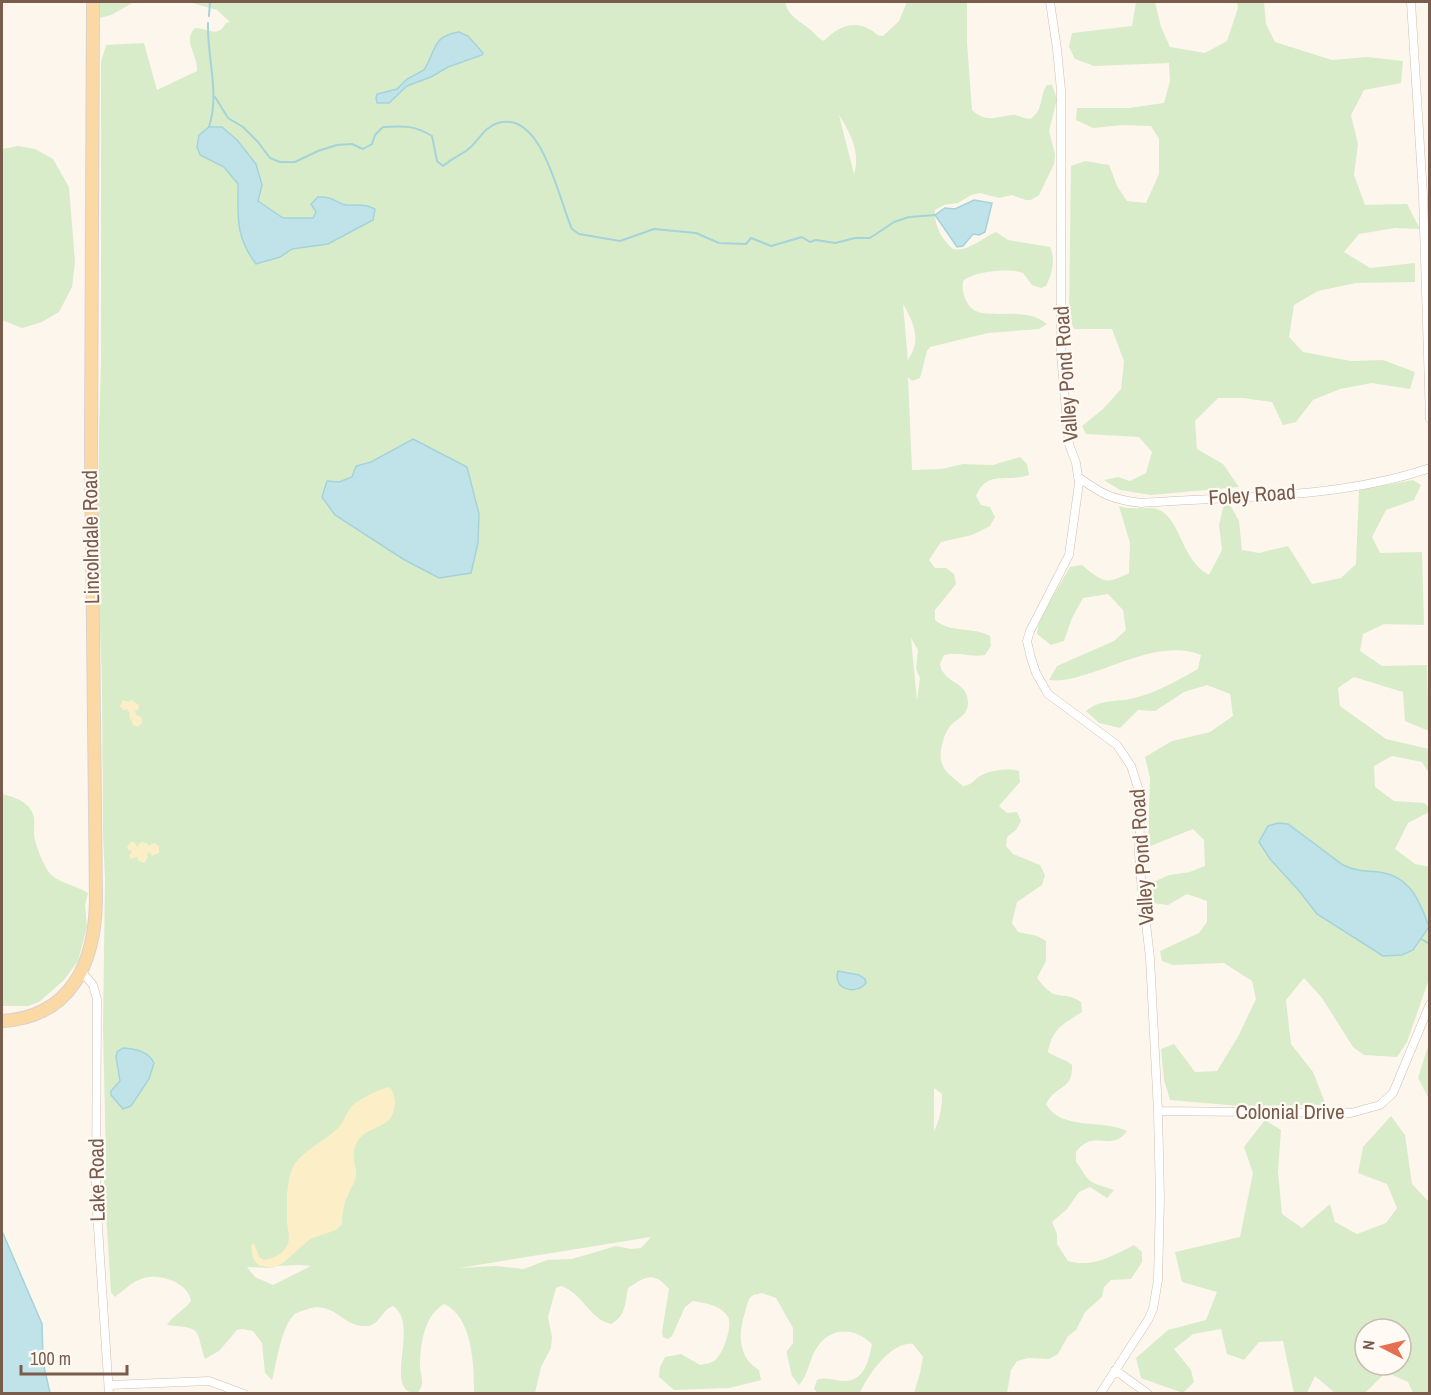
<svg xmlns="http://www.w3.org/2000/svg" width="1431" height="1395" viewBox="0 0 1431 1395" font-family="'Archivo Narrow',sans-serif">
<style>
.green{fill:#d8ecc9;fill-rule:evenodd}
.sand{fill:#fcefc7}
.water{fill:#bfe3e8;stroke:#a5d3da;stroke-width:1.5}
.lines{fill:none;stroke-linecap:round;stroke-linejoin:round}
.stream{stroke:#a5d3da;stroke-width:2}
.minor-casing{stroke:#d1beb0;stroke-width:9}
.primary-casing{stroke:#dad1cd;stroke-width:14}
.minor{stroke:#fff;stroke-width:8}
.primary{stroke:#fbd9a5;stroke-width:12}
.labels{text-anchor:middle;stroke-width:4.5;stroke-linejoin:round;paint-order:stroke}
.street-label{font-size:21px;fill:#7a5c4d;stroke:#fffaf3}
</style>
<rect width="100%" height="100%" fill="#fdf6ec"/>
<path class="green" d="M99 2H134L111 15 100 18Z
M189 2H785C789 18 801 21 812 31 816 35 819 39 824 41 836 28 853 19 871 30 876 33 877 36 883 36L899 21 907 2H967V43L972 110C986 123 995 117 1011 115 1018 114 1023 119 1030 119 1044 111 1039 96 1047 85H1052L1057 99 1049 131 1055 154 1054 164 1039 195 1031 200H1026L1012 195 999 198 980 193 971 195 958 203 944 205 935 210C934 225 941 239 953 249 968 252 982 238 996 232L1008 240 1050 247C1056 259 1052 274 1046 286L1041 288 1032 285 1023 273C1010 268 974 271 963 281 961 295 968 312 983 313 1004 316 1030 309 1047 324L1039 329 988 333 930 347 927 351 920 378 912 381 908 377 912 470 941 469 963 464 993 465 1020 457 1027 464 1029 475C1007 483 987 469 976 496L981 505 990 507 995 517 990 526 972 535 941 542 929 560 935 568H946L954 574 956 584 935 610V620C952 634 972 626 990 636L991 646 985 655C971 658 959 651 944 655L940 664C941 667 941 670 943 672 951 684 968 684 968 703 968 714 959 718 952 724 946 730 944 737 942 745 937 767 947 773 963 786 974 784 972 781 980 776 990 770 1008 768 1019 771L1020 782 999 806 1007 813 1017 812 1021 821 1016 830 1007 837 1006 846 1013 854 1040 865 1045 875 1042 885 1017 902 1012 923 1018 932 1037 936 1046 941V961L1037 978C1058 1006 1060 988 1081 1002L1082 1012C1063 1024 1052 1029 1048 1052 1056 1058 1064 1058 1072 1065 1073 1091 1056 1084 1046 1104 1061 1131 1102 1119 1127 1131 1110 1154 1094 1127 1076 1152V1162C1081 1167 1083 1173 1087 1178 1093 1185 1106 1187 1114 1190L1107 1198 1090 1187 1079 1192 1067 1209 1052 1222 1057 1234V1244L1068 1261C1092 1268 1113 1256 1134 1245L1142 1252V1262L1131 1279 1111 1280 1104 1287 1102 1297 1085 1312 1076 1330 1068 1336 1058 1354 1049 1359 1028 1358 1017 1361 1011 1370 1007 1393H914L920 1373 923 1357 913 1344C892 1340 867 1376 860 1393H818L814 1389 817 1380C824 1377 829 1379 836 1380 862 1386 868 1365 872 1344 856 1328 832 1326 818 1346 809 1358 809 1374 799 1385L792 1376 787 1355V1351L793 1343V1328L776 1298 762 1293C759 1294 755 1294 752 1296 748 1299 747 1305 746 1309 738 1332 737 1357 759 1370L761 1380 729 1388 674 1390 659 1377 660 1367 665 1357 681 1354 700 1365C704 1364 711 1363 714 1361 723 1355 733 1326 728 1317 721 1305 705 1303 693 1301L685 1307 672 1336 668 1339 663 1337 662 1332 669 1289C654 1271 646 1276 628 1288 625 1304 626 1316 611 1324 589 1319 583 1293 561 1286L556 1288 548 1317 552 1337 551 1348 541 1367 535 1393H474C474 1366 473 1317 444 1304 425 1315 421 1341 420 1362 419 1374 427 1384 417 1393 381 1393 421 1324 393 1306 383 1309 379 1325 368 1326 350 1327 344 1317 330 1310 323 1307 316 1306 308 1309 304 1310 298 1312 295 1314 281 1326 277 1362 272 1380L265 1373 262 1343 253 1331 242 1329 237 1330 219 1351 205 1359C195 1326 202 1329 167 1325 173 1315 184 1311 191 1301 189 1283 160 1273 144 1278 134 1280 123 1291 115 1297L111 1292 104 1181 106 1160 103 1028 105 879 103 835 102 687 97 537 99 512V431L101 361V62L106 45 144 43 157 90 197 71C198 54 182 41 195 28 209 28 217 39 226 23L230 22 217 10ZM839 115C850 132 861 153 854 174ZM903 304C910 315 919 334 914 347 913 352 909 357 908 361ZM911 638 918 650 916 669 920 678 917 701ZM934 1088 942 1094C942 1108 940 1119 934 1131ZM651 1237 641 1248 631 1249 616 1246 572 1259 547 1260 524 1269 495 1266 459 1268ZM299 1265 311 1266 273 1285 255 1277 247 1267 272 1268 276 1266Z
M1136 2H1155L1161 27 1170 47 1205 53 1227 41 1238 8 1237 2H1264L1266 24 1275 42 1332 60 1367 57 1403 61 1401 83 1364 90 1351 115 1358 144 1354 175 1365 205 1407 204 1420 229 1395 228 1359 234 1344 252 1370 268 1415 263V282L1356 283 1318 291 1294 305 1289 337 1303 352 1351 361 1383 360 1415 372 1410 389 1372 383 1340 389 1313 400 1296 422 1283 425 1272 402 1243 398H1218L1195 421 1197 449 1223 464 1239 487 1151 495 1120 490 1104 480 1118 477 1130 481 1146 473 1152 452 1139 437 1086 434 1082 426 1103 409 1121 389 1124 361 1112 329H1074L1069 317 1071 166 1085 161 1109 165 1117 186 1127 201 1146 203 1159 174V139L1151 126 1122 125 1093 128 1076 120 1077 108H1129L1164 103 1170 81 1169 63 1094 66 1075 59 1069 47 1072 33 1132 26Z
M18 146 35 149 53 159 69 187 75 262 72 287 59 312 42 322 22 328 2 320V149Z
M1413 480 1421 485 1414 500 1386 510 1372 537 1380 553 1422 552 1424 625 1384 624 1363 634 1360 651 1382 666 1427 665 1429 731 1405 721 1403 692 1354 677 1338 688 1340 706 1386 739 1429 749V773L1422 762 1392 756 1374 766 1375 787 1394 801 1424 803 1429 807V812L1408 823 1395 849 1415 864 1430 867 1429 979 1407 1042 1397 1057 1364 1055 1353 1047 1322 998 1304 978 1286 1000 1291 1044 1313 1072 1326 1105 1239 1106 1170 1100 1164 1080 1161 1049 1174 1044 1195 1072 1217 1071 1239 1035 1256 999 1252 981 1224 963 1173 965 1162 961 1160 951 1199 933 1207 922V901L1187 894 1168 905 1152 903 1149 884 1169 875 1190 872 1205 866 1204 840 1193 829 1148 847 1150 778 1145 757 1172 741 1210 732 1233 716 1230 694 1207 685 1184 692 1155 711 1138 710 1120 728 1099 723 1086 711C1101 698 1116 703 1134 698 1156 693 1178 680 1198 669L1201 655C1166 641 1125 662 1091 673 1077 677 1064 682 1049 680L1057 666 1114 641 1126 630 1123 610 1108 594 1083 598 1072 618 1064 641 1051 645 1037 634 1039 620 1070 567 1082 565C1102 581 1104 586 1129 573L1130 543 1119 506C1134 511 1148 506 1157 509 1181 517 1180 559 1209 575L1222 550 1219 525 1224 504 1230 505 1239 521 1242 550 1259 553 1288 546 1312 584 1341 578 1356 564 1359 490Z
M2 794C15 797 30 802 34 817 35 825 33 833 35 840 37 849 43 863 48 871 56 883 76 885 88 893L85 905 87 927 78 961 64 980 39 1002 28 1006H2Z
M1429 1043V1099L1418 1078Z
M1391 1116 1405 1135 1412 1184 1429 1202V1393H1413L1408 1382 1386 1372 1365 1393H1335L1315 1376 1307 1393H1294L1283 1341 1259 1342 1244 1360 1227 1354 1221 1329 1193 1334 1174 1349 1191 1370 1194 1382 1183 1393 1141 1378 1136 1358 1168 1330 1206 1320 1217 1292 1182 1282 1175 1252 1240 1237 1253 1173 1244 1147 1265 1120 1281 1130 1278 1172 1282 1214 1302 1228 1330 1204 1335 1222 1357 1234 1386 1223 1397 1208 1387 1184 1358 1173 1363 1147ZM1365 1329H1401V1365H1365Z"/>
<path class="sand" d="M123 700 130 702 131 700 139 705 138 710H135L136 715 141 717 142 723 138 727 132 724V719L130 720 129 712 127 709 123 710 120 706Z
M131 842H134L137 847 141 842 147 843 148 846 154 843 159 846V853L152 856 150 852 147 854 148 857 144 863 139 861 137 857 131 859 129 856 132 851 128 850 127 847Z
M390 1087C394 1093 395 1098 395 1104 393 1132 366 1123 356 1144 350 1156 357 1165 356 1176 355 1183 351 1187 349 1193 344 1202 342 1213 342 1224L336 1230 310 1239 283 1263 272 1268 258 1265 253 1258 251 1246 254 1243 259 1257 264 1260C273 1258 282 1255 287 1246 291 1238 287 1228 287 1219 287 1204 286 1187 291 1172 297 1153 324 1142 338 1128 345 1121 346 1112 353 1105 360 1099 381 1088 390 1087Z"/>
<path class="water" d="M459 32 468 36 483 53 482 55 448 67 431 77 407 86 389 103H377L376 98 377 94 397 89 407 79 424 70C436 51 432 36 459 32Z
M209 127H222L237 140 256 164 262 185 258 201 283 218H313L316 212 311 204 318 197C334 196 337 204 346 205 358 205 364 204 375 209L373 220 328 244 292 249 280 257 256 264C235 236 238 217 238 184L224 167 200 155 197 147 199 135Z
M974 200 992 203 985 232 979 235 973 234 963 246 957 247 935 215 945 208 955 209Z
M413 439 467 467 479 514 478 543 471 573 439 578 403 559 335 515 322 497 327 481 339 482 352 477 356 466 371 462Z
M1278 823 1288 824 1343 865C1355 871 1367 871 1379 872 1410 876 1420 901 1429 927L1413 950 1402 955 1383 956 1317 914 1300 892 1270 859 1259 842 1268 826Z
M838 971 859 975 865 979 866 983C856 996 832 989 838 971Z
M123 1048C136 1049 148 1051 154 1063L149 1079 131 1106 123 1109 111 1095V1091L120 1081 116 1057 117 1052Z
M2 1231 42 1324 43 1362 50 1393H2Z"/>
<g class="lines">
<path class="stream" d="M209 16 210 2
M208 23C207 59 220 93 209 127
M215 97 228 118 243 127 258 142 270 158 280 162H295L318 151 337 145 352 144 363 149 372 144 375 135 383 127C404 126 414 125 432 136L437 161 443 166C451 159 458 156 466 151 478 143 483 127 498 123 543 110 559 202 572 229L579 234 620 241 654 229 696 233 719 243 746 244 751 238 771 246 802 237 810 242 816 240 835 243 855 238H870L894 222 909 217 935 215
M1421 939 1430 944"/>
<g class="minor-casing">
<path id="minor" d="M1050 2 1057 49 1061 90V355L1069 444 1076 463 1079 483 1069 555 1030 631 1027 641 1031 658 1036 673 1048 694 1117 745 1131 766 1141 797 1139 853 1141 880 1150 958 1158 1111 1160 1199 1158 1280 1153 1309 1148 1320 1100 1394
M1411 2 1423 195 1430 419
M1078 477C1103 495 1111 499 1141 503 1237 496 1338 499 1430 468
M82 972 93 985 97 999 96 1197 109 1394
M1158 1111 1351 1113 1380 1105 1393 1093 1430 1004
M1115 1370 1148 1394
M109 1385 209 1381 244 1394"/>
</g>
<g class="primary-casing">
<path id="primary" d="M2 1021C72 1017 95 962 96 900L91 449 93 2"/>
</g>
<use href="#minor" class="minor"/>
<use href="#primary" class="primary"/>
</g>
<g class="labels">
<g class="street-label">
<text transform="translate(1066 374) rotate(-94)" y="7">Valley Pond Road</text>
<text transform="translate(1252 495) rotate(-4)" y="7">Foley Road</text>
<text transform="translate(91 537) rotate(-91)" y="7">Lincolndale Road</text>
<text transform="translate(1142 857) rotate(-94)" y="7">Valley Pond Road</text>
<text x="1290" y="1119">Colonial Drive</text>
<text transform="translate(97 1180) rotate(-91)" y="7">Lake Road</text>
</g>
</g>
<rect width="1431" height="1395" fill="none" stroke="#7a5c4d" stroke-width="6"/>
<g transform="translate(1383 1347) rotate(277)"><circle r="28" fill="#fffaf3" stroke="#cabbb1" stroke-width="1.5"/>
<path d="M0-4.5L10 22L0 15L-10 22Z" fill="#e76f51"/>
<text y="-9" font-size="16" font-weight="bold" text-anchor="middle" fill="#7a5c4d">N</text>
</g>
<path d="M21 1365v9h106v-9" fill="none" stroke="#7a5c4d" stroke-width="3"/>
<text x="30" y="1365" font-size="18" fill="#7a5c4d" stroke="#fffaf3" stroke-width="4.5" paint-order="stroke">100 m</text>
</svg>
